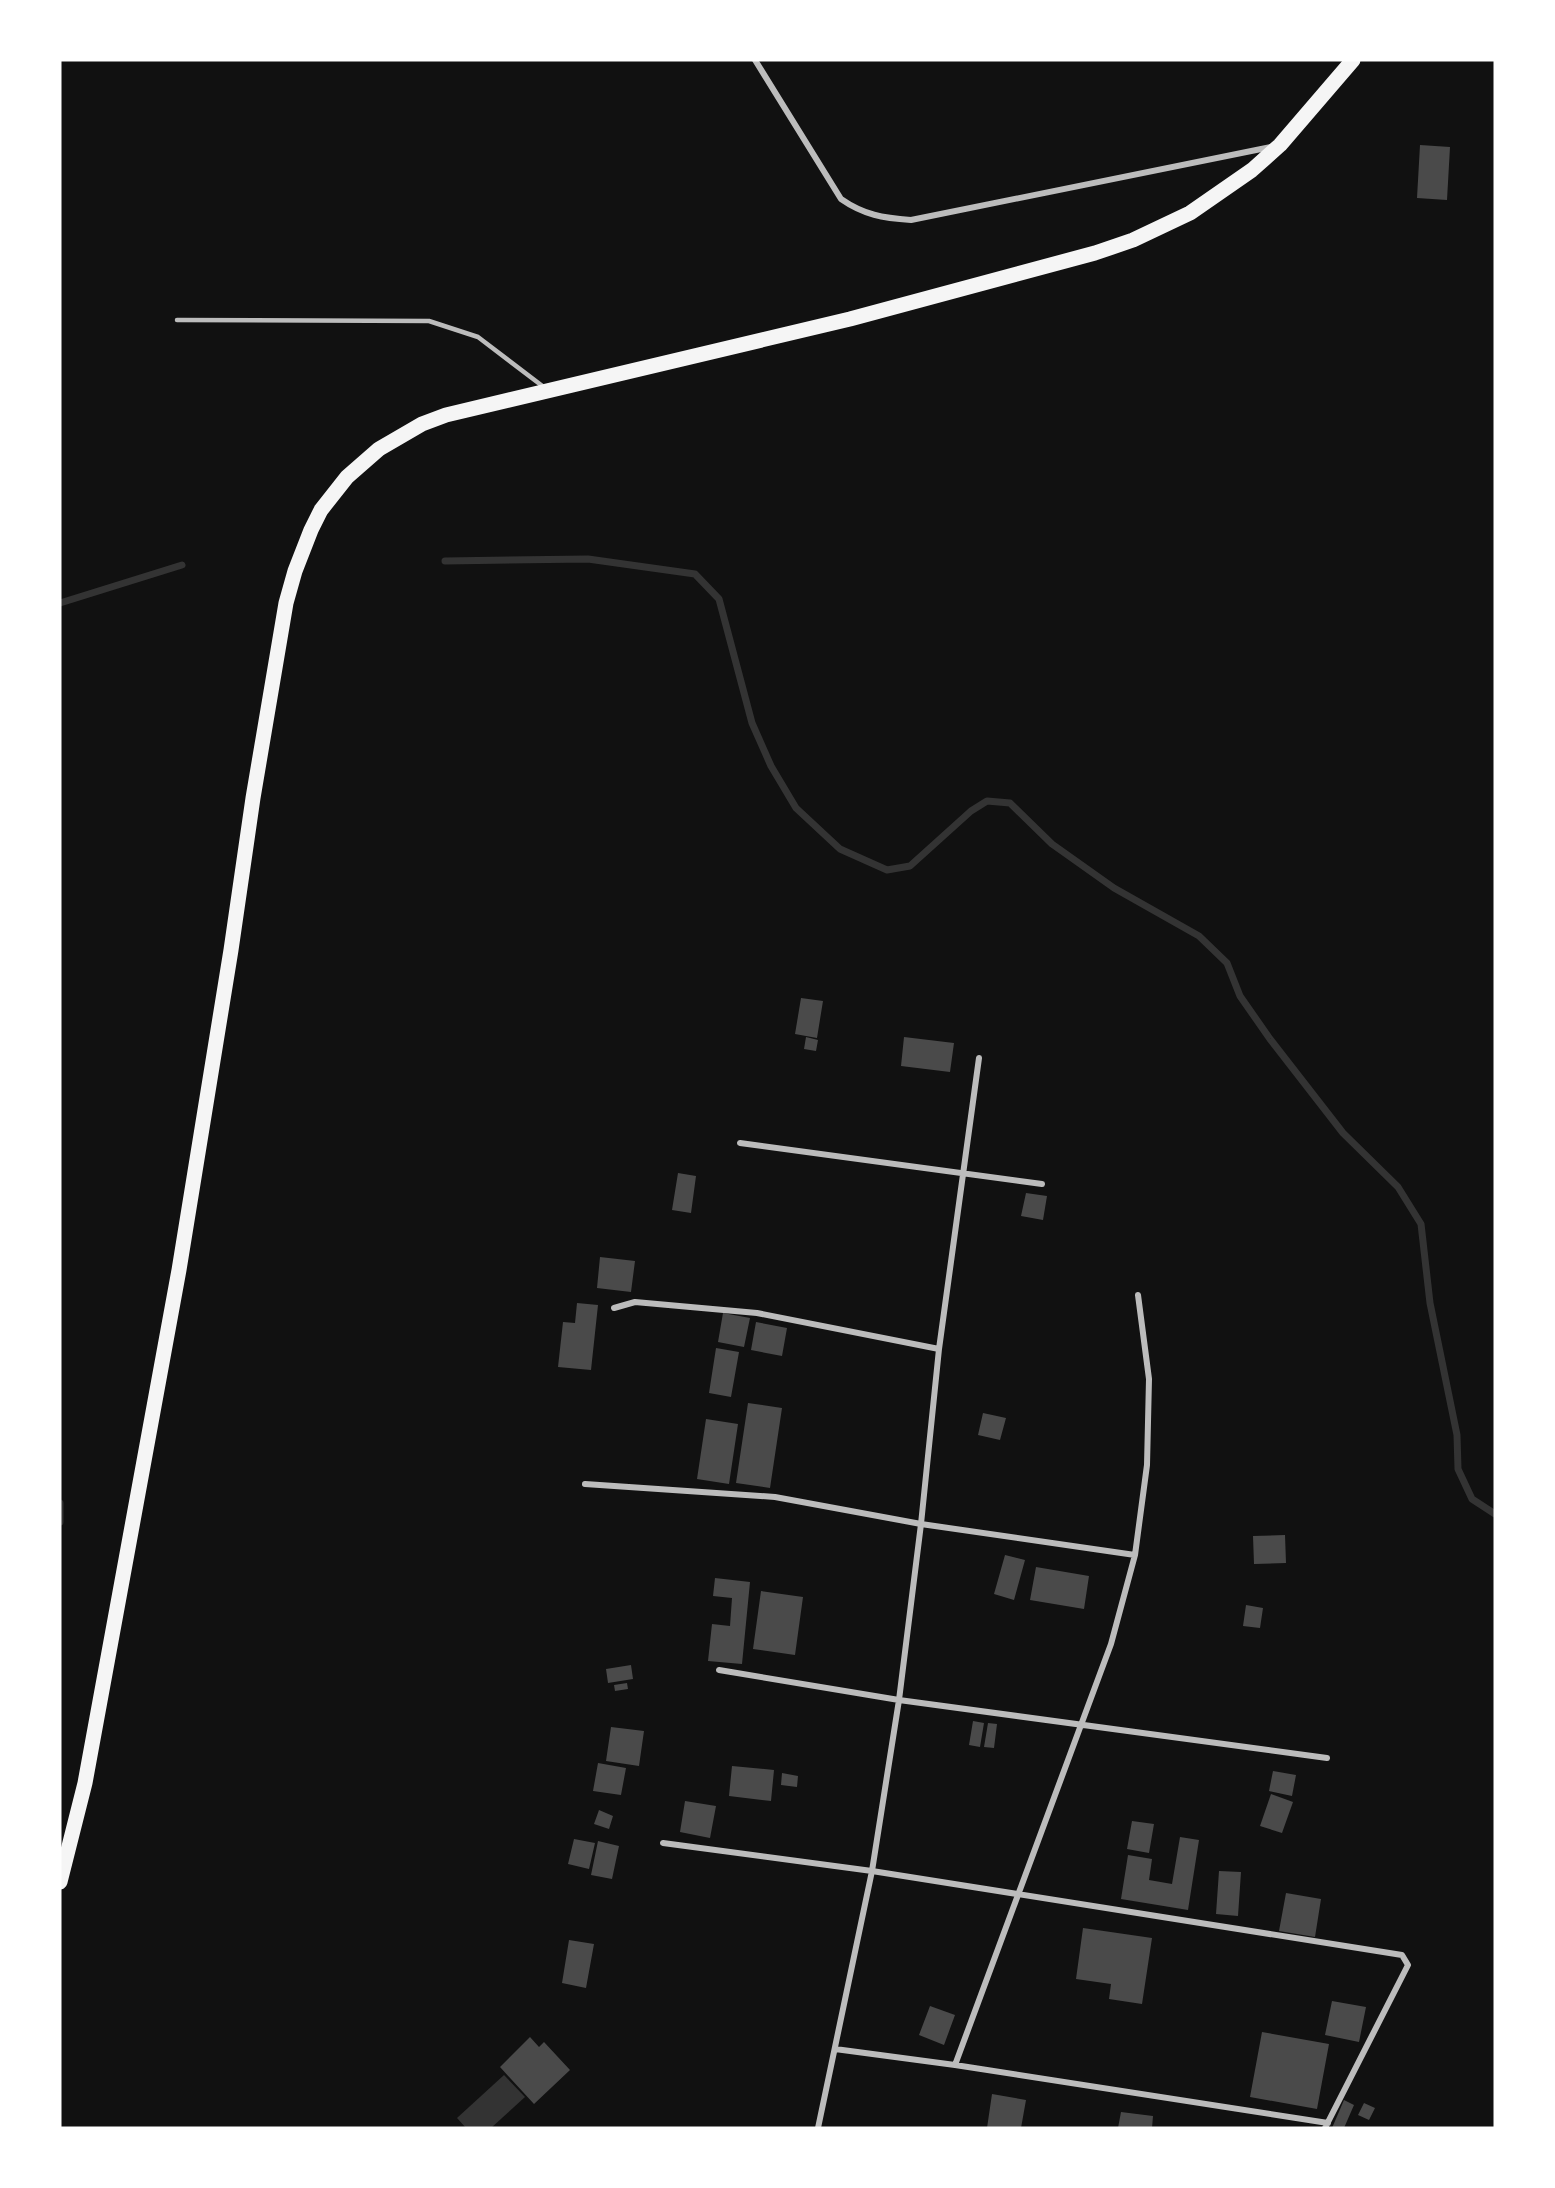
<svg xmlns="http://www.w3.org/2000/svg" width="1555" height="2188" viewBox="0 0 1555 2188" font-family="'Noto Sans',sans-serif">
<style>
.water{fill:#333}
.lines{fill:none;stroke-linecap:round;stroke-linejoin:round}
.stream{stroke:#333;stroke-width:7}
.building{fill:#4a4a4a}
.service{stroke:#bcbcbc;stroke-width:4.5}
.minor{stroke:#bcbcbc;stroke-width:6}
.primary{stroke:#f5f5f5;stroke-width:15}
</style>
<rect width="100%" height="100%" fill="#111"/>
<path class="water" d="M504 2075 525 2097 491 2128H466L457 2118Z"/>
<g class="lines">
<path class="stream" d="M445 561 588 559 695 574 719 599 752 723 771 766 796 808 840 849 887 870 910 866 971 811 987 801 1010 803 1052 844 1114 888 1199 936 1227 963 1240 996 1270 1039 1343 1133 1398 1187 1421 1224 1430 1303 1457 1435 1458 1469 1472 1499 1495 1514
M60 603 182 565
M60 1503V1522"/>
</g>
<path class="building" d="M1420 145 1450 147 1447 200 1417 198Z
M801 998 823 1001 817 1038 795 1034Z
M806 1037 818 1040 816 1051 804 1049Z
M904 1037 954 1043 950 1072 901 1066Z
M678 1173 696 1176 691 1213 672 1210Z
M1026 1193 1047 1196 1043 1220 1021 1216Z
M600 1257 635 1261 631 1292 597 1288Z
M577 1303 598 1305 591 1370 558 1367 563 1322 575 1323Z
M723 1313 750 1318 744 1347 718 1342Z
M756 1322 787 1328 782 1356 751 1350Z
M716 1348 739 1352 731 1397 709 1393Z
M748 1403 782 1408 770 1488 736 1483Z
M983 1413 1006 1418 1000 1440 978 1435Z
M706 1419 738 1424 729 1484 697 1479Z
M1285 1535 1286 1563 1254 1564 1253 1536Z
M1005 1555 1025 1560 1014 1600 994 1594Z
M1036 1567 1089 1576 1084 1609 1030 1600Z
M715 1578 750 1582 742 1664 708 1661 712 1624 730 1626 732 1598 713 1596Z
M761 1591 803 1597 795 1655 753 1649Z
M1246 1605 1263 1608 1260 1628 1243 1626Z
M631 1665 633 1679 608 1683 606 1669Z
M627 1683 628 1689 615 1691 614 1685Z
M973 1721 984 1723 980 1747 969 1745Z
M988 1723 997 1724 994 1748 984 1747Z
M611 1727 644 1731 639 1766 606 1761Z
M598 1763 626 1768 621 1795 593 1791Z
M732 1766 774 1770 771 1801 729 1796Z
M1273 1771 1296 1775 1292 1796 1269 1791Z
M782 1773 798 1776 797 1787 781 1785Z
M1271 1794 1293 1802 1282 1833 1260 1826Z
M685 1801 716 1806 710 1838 680 1832Z
M599 1810 613 1816 609 1829 594 1824Z
M1132 1821 1154 1824 1149 1853 1127 1849Z
M1180 1837 1199 1840 1188 1910 1121 1899 1128 1855 1152 1859 1149 1880 1172 1884Z
M574 1839 595 1843 589 1869 568 1864Z
M598 1841 619 1846 612 1879 591 1875Z
M1219 1871 1241 1872 1238 1916 1216 1914Z
M1286 1893 1321 1899 1315 1937 1279 1931Z
M1083 1928 1152 1938 1142 2004 1109 1999 1111 1984 1076 1979Z
M569 1940 594 1944 586 1988 562 1983Z
M1332 2001 1366 2007 1359 2042 1325 2035Z
M930 2006 955 2015 944 2045 919 2035Z
M1262 2032 1329 2044 1317 2109 1250 2097Z
M530 2037 539 2047 544 2042 570 2070 534 2104 500 2067Z
M992 2094 1026 2100 1021 2128H987Z
M1344 2100 1354 2105 1344 2128H1332Z
M1364 2103 1375 2108 1369 2120 1358 2115Z
M1121 2112 1153 2116 1152 2128H1118Z"/>
<g class="lines">
<path class="service" d="M177 320 429 321 478 337 545 388"/>
<path class="minor" d="M755 60 841 199C864 215 883 218 911 220L1271 147
M740 1143 1042 1184
M614 1308 635 1302 757 1313 939 1349
M585 1484 775 1497 921 1524 1135 1555
M719 1670 899 1700 1327 1758
M663 1843 872 1871 1402 1955 1408 1965 1325 2128
M835 2049 955 2065 1328 2123
M955 2065 1111 1644 1135 1555 1147 1465 1149 1379 1138 1295
M818 2128 872 1871 899 1700 921 1524 939 1349 979 1058"/>
<path class="primary" d="M60 1882 85 1783 179 1270 231 950 253 798 286 603 295 571 311 530 321 510 347 477 379 449 422 424 446 415 850 319 1095 253 1133 240 1190 213 1252 170 1280 145 1353 60"/>
</g>
<rect width="1555" height="2188" fill="none" stroke="#ffffff" stroke-width="123"/>
</svg>
